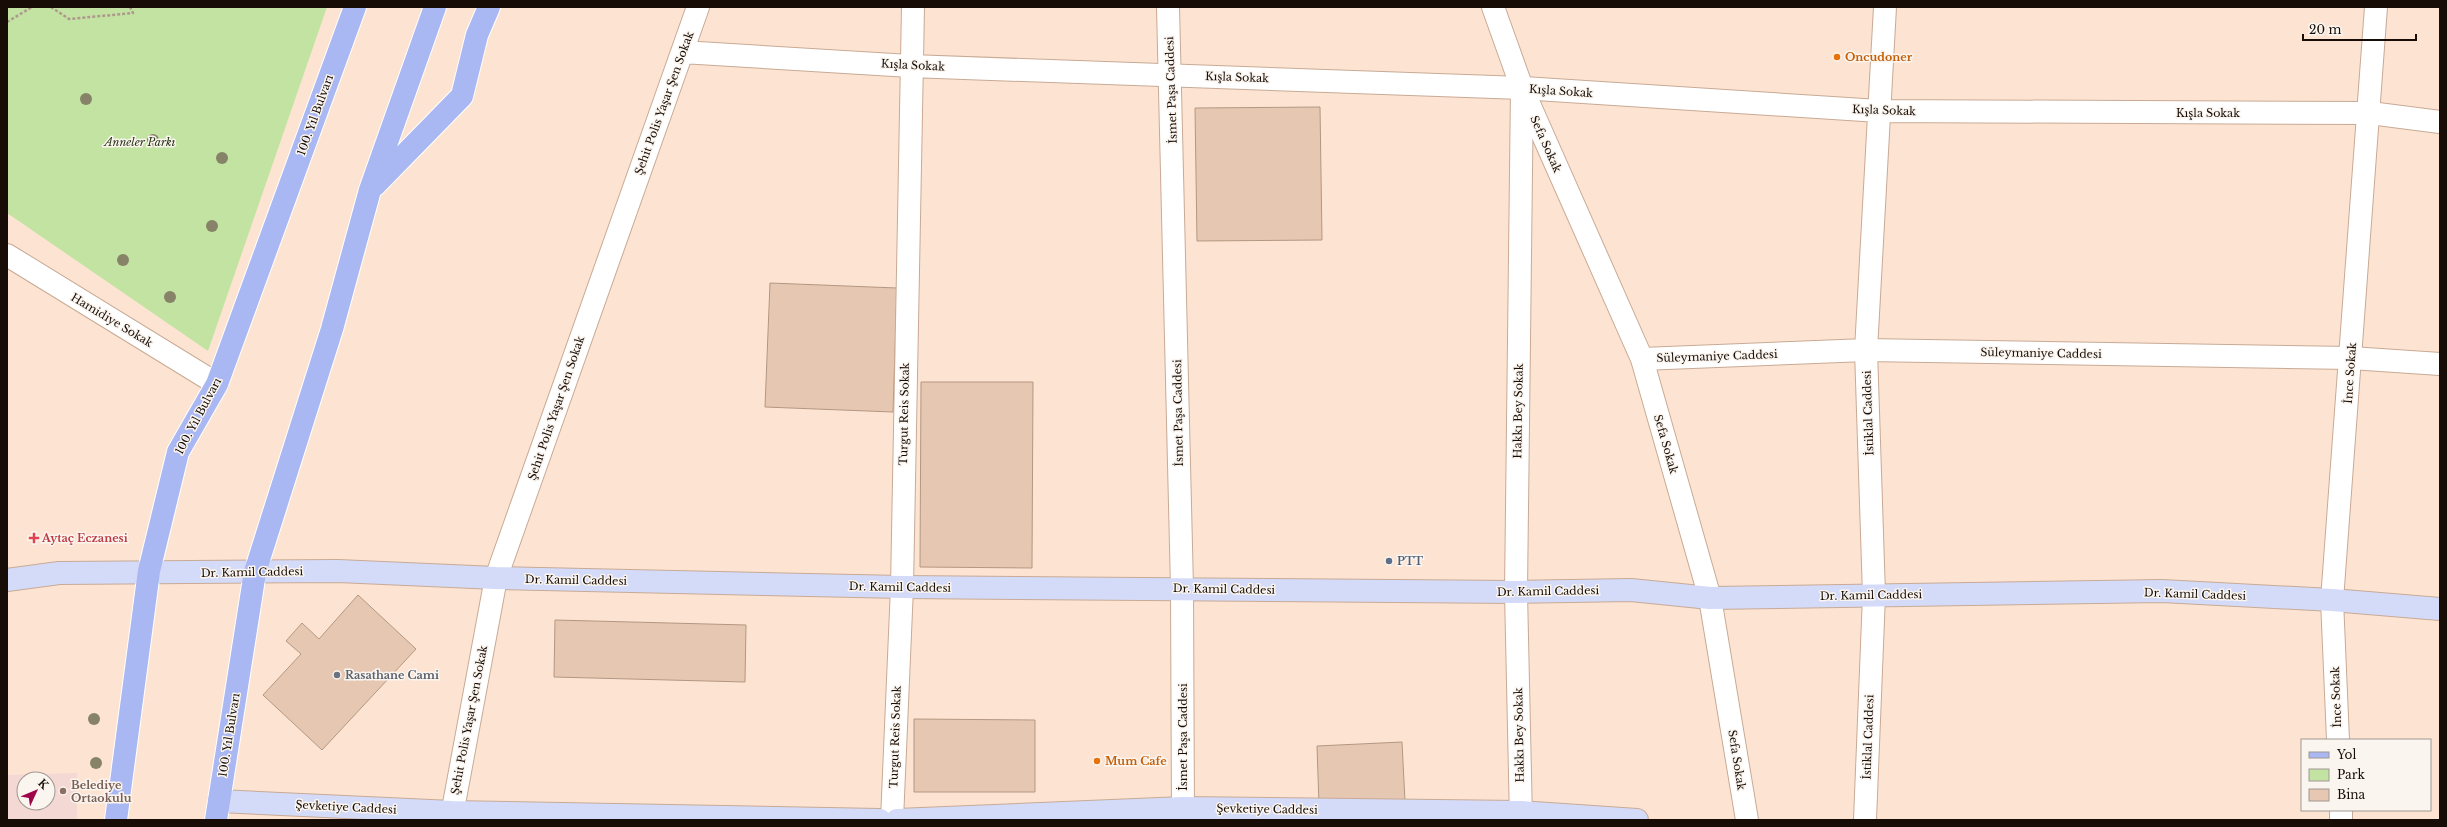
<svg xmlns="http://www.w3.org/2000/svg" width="2447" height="827" viewBox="0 0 2447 827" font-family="'Libre Baskerville',serif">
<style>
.education{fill:#f3d8d4;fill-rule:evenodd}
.green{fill:#c3e3a3}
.building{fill:#e6c7b2;stroke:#b49782}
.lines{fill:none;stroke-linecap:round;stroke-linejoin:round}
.minor-casing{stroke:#c8aa95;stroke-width:24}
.tertiary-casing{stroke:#c8aa95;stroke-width:24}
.secondary-casing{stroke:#c8aa95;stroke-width:24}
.primary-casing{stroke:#fff;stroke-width:24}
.path{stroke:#ae9a8c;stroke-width:2.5;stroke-dasharray:3 2;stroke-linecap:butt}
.minor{stroke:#fff;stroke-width:22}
.tertiary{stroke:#fff;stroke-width:22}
.secondary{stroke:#d4dbf9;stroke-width:22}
.primary{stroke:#a9b7f2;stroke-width:22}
.tree{fill:#868368}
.food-dot{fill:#e8710a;stroke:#fbf5f0;stroke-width:1.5}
.health-dot{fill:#e0444e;stroke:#fbf5f0;stroke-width:1.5}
.service-dot{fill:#5c6f8a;stroke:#fbf5f0;stroke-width:1.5}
.worship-dot{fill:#6b7280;stroke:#fbf5f0;stroke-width:1.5}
.education-dot{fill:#8d6e63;stroke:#fbf5f0;stroke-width:1.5}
.labels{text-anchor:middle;stroke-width:3;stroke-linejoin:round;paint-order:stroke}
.food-label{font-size:11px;font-weight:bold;fill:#c56008;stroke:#fbf5f0;text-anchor:start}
.street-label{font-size:11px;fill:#170d06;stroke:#fbf5f0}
.park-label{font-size:11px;font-style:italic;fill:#243312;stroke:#fbf5f0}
.health-label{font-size:11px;font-weight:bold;fill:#be3a42;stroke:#fbf5f0;text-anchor:start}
.service-label{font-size:11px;font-weight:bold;fill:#4e5e75;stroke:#fbf5f0;text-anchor:start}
.worship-label{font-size:11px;font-weight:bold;fill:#5b616d;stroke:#fbf5f0;text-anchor:start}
.education-label{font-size:11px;font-weight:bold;fill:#785e54;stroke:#fbf5f0;text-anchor:start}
</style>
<rect width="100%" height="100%" fill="#fde4d2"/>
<path class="education" d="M77 773V820H7V775ZM24 779H48V803H24Z"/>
<path class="green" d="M7 7H327L208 351 7 213Z"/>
<path class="building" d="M1320 107 1322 240 1197 241 1195 108Z
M770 283 897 288 893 412 765 407Z
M921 382H1033L1032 568 920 567Z
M358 595 416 649 322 750 263 695 301 654 286 641 302 623 319 639Z
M555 620 746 625 745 682 554 677Z
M914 719 1035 720V792H914Z
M1402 742 1405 801 1319 805 1317 746Z"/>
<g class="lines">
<g class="minor-casing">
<path id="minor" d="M682 52 910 66 1522 88 1879 111 2370 113 2440 122
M1522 88 1642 359 1710 598 1747 820
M7 255 217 384
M1642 359 1866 350 2351 358 2440 364
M451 820 496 578 698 7
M892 820 902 587 913 7
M1865 820 1874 595 1866 350 1885 7"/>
</g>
<g class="tertiary-casing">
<path id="tertiary" d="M1168 7 1182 588 1183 820
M1493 7 1522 88 1516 592 1521 820
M2338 740 2332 600 2376 7
M2341 810V820"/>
</g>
<g class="secondary-casing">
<path id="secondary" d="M7 580 59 573 338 571 496 578 902 587 1516 592 1631 590 1710 598 2162 591 2332 600 2440 609
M219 801 452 812 880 820
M897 820 1183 808 1521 812 1637 820"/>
</g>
<g class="primary-casing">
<path id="primary" d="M375 185 462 96 477 35 489 7
M116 820 149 571 178 452 217 384 355 7
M216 820 255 572 332 329 370 190 435 7"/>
</g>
<path class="path" d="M51 7 69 19 133 13 130 7
M7 22 32 7"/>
<use href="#minor" class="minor"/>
<use href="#tertiary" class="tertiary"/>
<use href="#secondary" class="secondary"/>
<use href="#primary" class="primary"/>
</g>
<g class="tree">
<circle cx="86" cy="99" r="6"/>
<circle cx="153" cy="140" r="6"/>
<circle cx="222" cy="158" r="6"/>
<circle cx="212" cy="226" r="6"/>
<circle cx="123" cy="260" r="6"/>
<circle cx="170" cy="297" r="6"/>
<circle cx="94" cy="719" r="6"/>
<circle cx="96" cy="763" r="6"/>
</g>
<g class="food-dot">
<circle cx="1837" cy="57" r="4"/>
<circle cx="1097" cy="761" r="4"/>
</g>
<path class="health-dot" d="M32 532h4v4h4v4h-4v4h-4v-4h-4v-4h4z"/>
<circle class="service-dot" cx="1389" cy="561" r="4"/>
<circle class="worship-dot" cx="337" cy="675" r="4"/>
<circle class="education-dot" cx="63" cy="791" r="4"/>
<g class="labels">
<g class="food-label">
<text x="1845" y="61">Oncudoner</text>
<text x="1105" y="765">Mum Cafe</text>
</g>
<g class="street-label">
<text transform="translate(913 65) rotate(3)" y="4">Kışla Sokak</text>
<text transform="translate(1237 77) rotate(2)" y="4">Kışla Sokak</text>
<text transform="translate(1171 90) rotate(-92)" y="4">İsmet Paşa Caddesi</text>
<text transform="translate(1561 91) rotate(4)" y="4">Kışla Sokak</text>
<text transform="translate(664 103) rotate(-70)" y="4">Şehit Polis Yaşar Şen Sokak</text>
<text transform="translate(1884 110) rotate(2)" y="4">Kışla Sokak</text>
<text x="2208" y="117">Kışla Sokak</text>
<text transform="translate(315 115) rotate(-70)" y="4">100. Yıl Bulvarı</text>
<text transform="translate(1546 144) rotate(66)" y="4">Sefa Sokak</text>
<text transform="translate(112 320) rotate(31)" y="4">Hamidiye Sokak</text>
<text transform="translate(2041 353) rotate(1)" y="4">Süleymaniye Caddesi</text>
<text transform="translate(1717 356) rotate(-2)" y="4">Süleymaniye Caddesi</text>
<text transform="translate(2350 373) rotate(-86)" y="4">İnce Sokak</text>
<text transform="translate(556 408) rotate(-71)" y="4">Şehit Polis Yaşar Şen Sokak</text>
<text transform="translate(1518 411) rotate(-89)" y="4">Hakkı Bey Sokak</text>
<text transform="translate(1178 413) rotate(-91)" y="4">İsmet Paşa Caddesi</text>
<text transform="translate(1868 413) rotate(-92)" y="4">İstiklal Caddesi</text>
<text transform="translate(904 414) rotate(-89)" y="4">Turgut Reis Sokak</text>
<text transform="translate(198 416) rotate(-62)" y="4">100. Yıl Bulvarı</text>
<text transform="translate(1666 444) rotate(74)" y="4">Sefa Sokak</text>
<text transform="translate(252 572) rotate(-1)" y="4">Dr. Kamil Caddesi</text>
<text transform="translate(576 580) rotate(1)" y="4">Dr. Kamil Caddesi</text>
<text transform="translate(900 587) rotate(1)" y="4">Dr. Kamil Caddesi</text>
<text transform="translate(1224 589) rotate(1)" y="4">Dr. Kamil Caddesi</text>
<text transform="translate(1548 591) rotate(-1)" y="4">Dr. Kamil Caddesi</text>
<text transform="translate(2195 594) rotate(2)" y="4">Dr. Kamil Caddesi</text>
<text transform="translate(1871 595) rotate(-1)" y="4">Dr. Kamil Caddesi</text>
<text transform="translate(2336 697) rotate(-92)" y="4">İnce Sokak</text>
<text transform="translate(469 720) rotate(-79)" y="4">Şehit Polis Yaşar Şen Sokak</text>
<text transform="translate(229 735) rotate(-81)" y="4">100. Yıl Bulvarı</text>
<text transform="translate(1519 735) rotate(-91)" y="4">Hakkı Bey Sokak</text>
<text transform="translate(895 737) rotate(-88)" y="4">Turgut Reis Sokak</text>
<text transform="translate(1183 737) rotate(-90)" y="4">İsmet Paşa Caddesi</text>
<text transform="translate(1868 737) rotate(-88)" y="4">İstiklal Caddesi</text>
<text transform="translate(1737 760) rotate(81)" y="4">Sefa Sokak</text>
<text transform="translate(346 807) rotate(3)" y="4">Şevketiye Caddesi</text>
<text transform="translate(1267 809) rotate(1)" y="4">Şevketiye Caddesi</text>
</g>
<g class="park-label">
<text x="140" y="146">Anneler Parkı</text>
</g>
<g class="health-label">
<text x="42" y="542">Aytaç Eczanesi</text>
</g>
<g class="service-label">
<text x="1397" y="565">PTT</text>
</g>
<g class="worship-label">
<text x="345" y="679">Rasathane Cami</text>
</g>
<g class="education-label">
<text x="71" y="789">Belediye<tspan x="71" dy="13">Ortaokulu</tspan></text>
</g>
</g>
<rect width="2447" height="827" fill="none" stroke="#170d06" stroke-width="16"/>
<rect x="2301" y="739" width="130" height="72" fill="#fbf5f0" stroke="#a09892"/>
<rect x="2309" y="752" width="20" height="6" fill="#a9b7f2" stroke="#a09892"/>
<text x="2337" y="759" font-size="12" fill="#170d06">Yol</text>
<rect x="2309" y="769" width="20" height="12" fill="#c3e3a3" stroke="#a09892"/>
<text x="2337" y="779" font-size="12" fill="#170d06">Park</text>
<rect x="2309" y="789" width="20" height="12" fill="#e6c7b2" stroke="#a09892"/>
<text x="2337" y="799" font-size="12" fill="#170d06">Bina</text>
<g transform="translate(36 791) rotate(46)"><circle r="19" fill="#fbf5f0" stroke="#a09892"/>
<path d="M0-3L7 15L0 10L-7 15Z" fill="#9f0549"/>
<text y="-6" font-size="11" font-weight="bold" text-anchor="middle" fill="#170d06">K</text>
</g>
<path d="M2303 34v6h113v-6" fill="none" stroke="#170d06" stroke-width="2"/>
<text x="2309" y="34" font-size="12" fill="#170d06" stroke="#fbf5f0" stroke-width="3" paint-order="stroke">20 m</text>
</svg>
